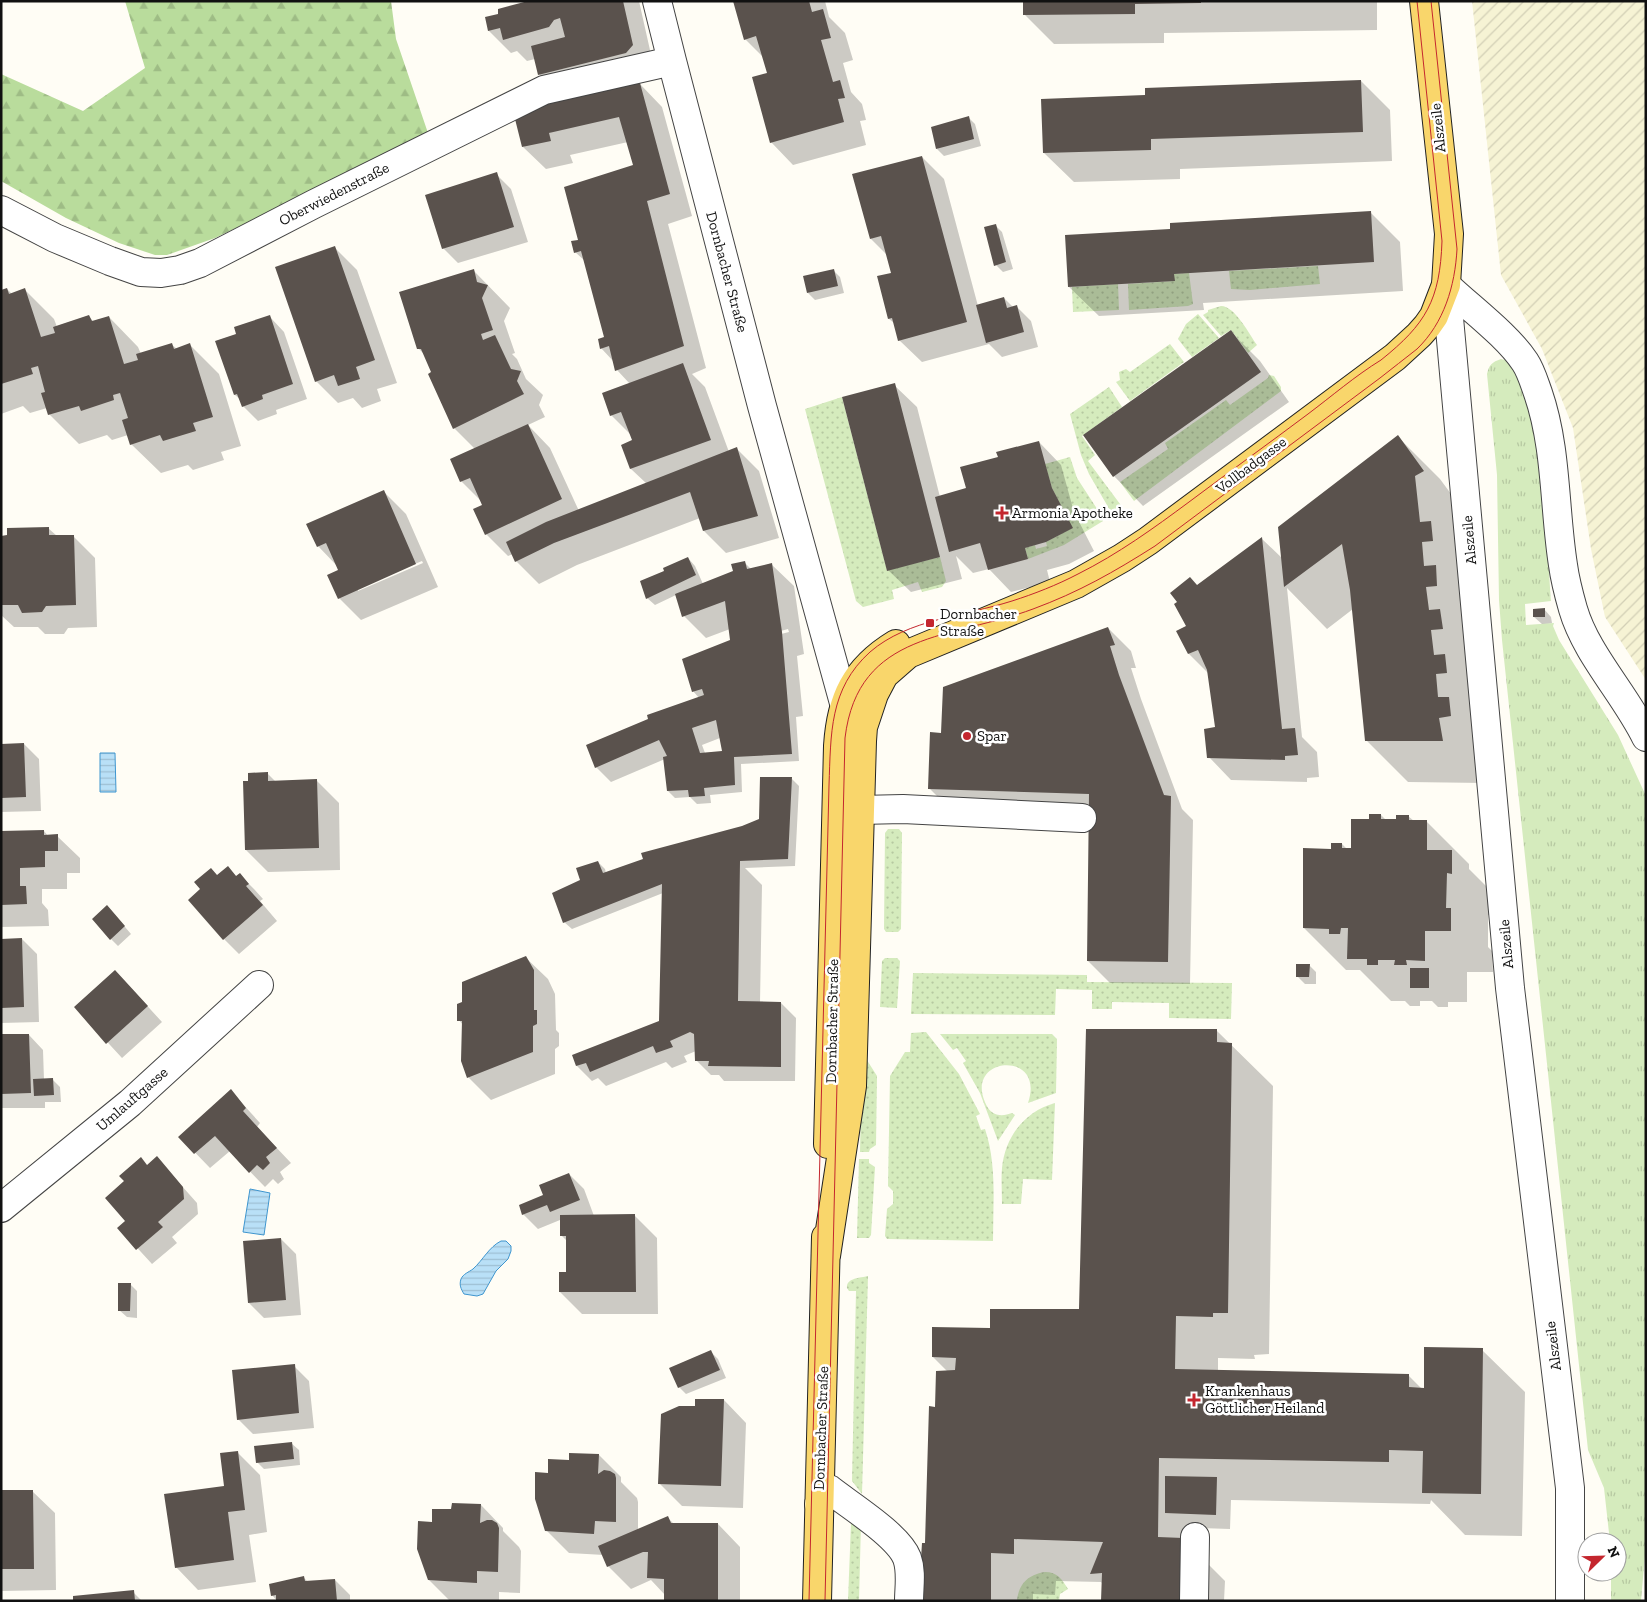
<svg xmlns="http://www.w3.org/2000/svg" width="1647" height="1602" viewBox="0 0 1647 1602" font-family="'Zilla Slab',serif">
<style>
.farmland{fill:url(#farmland-furrows)}
.grass{fill:url(#grass-dots)}
.forest{fill:url(#forest-firs)}
.park{fill:url(#park-tufts)}
.water{fill:url(#water-rules);stroke:#3f96cf}
.shadow{fill:#0003;fill-rule:evenodd}
.building{fill:#5a524d;fill-rule:evenodd}
.lines{fill:none;stroke-linecap:round;stroke-linejoin:round}
.minor-casing{stroke:#444;stroke-width:30}
.major-casing{stroke:#222;stroke-width:30}
.minor{stroke:#fff;stroke-width:28}
.major{stroke:#f9d66b;stroke-width:28}
.tram{stroke:#c4262e;stroke-width:1}
.poi-dot{fill:#c4262e;stroke:#fff;stroke-width:2}
.labels{text-anchor:middle;stroke-width:5;stroke-linejoin:round;paint-order:stroke}
.street-label{font-size:15px;fill:#111;stroke:#fff}
.poi-label{font-size:15px;fill:#111;stroke:#fff;text-anchor:start}
</style>
<defs>
<pattern id="farmland-furrows" width="10" height="10" patternUnits="userSpaceOnUse" patternTransform="scale(1.25)"><rect width="10" height="10" fill="#f6f3d4"/><path d="M-1 1l2-2M0 10L10 0M9 11l2-2" fill="none" stroke="#d2cfb5"/></pattern>
<pattern id="grass-dots" width="8" height="8" patternUnits="userSpaceOnUse" patternTransform="scale(1.25)"><rect width="8" height="8" fill="#d5ebbd"/><path d="M2 2h.1M6 6h.1" fill="none" stroke="#b6c8a1" stroke-width="1.8" stroke-linecap="round"/></pattern>
<pattern id="forest-firs" width="22" height="20" patternUnits="userSpaceOnUse" patternTransform="scale(1.25)"><rect width="22" height="20" fill="#b9dc9c"/><path d="M5 1l3.5 6h-7zM16 11l3.5 6h-7z" fill="#9ebc85"/></pattern>
<pattern id="park-tufts" width="24" height="20" patternUnits="userSpaceOnUse" patternTransform="scale(1.25)"><rect width="24" height="20" fill="#d5ebbd"/><path d="M3 7l-1-3M5 7V3M7 7l1-3M15 17l-1-3M17 17v-4M19 17l1-3" fill="none" stroke="#b6c8a1"/></pattern>
<pattern id="water-rules" width="6" height="5" patternUnits="userSpaceOnUse" patternTransform="scale(1.25)"><rect width="6" height="5" fill="#b9e0f7"/><path d="M0 2.5h6" fill="none" stroke="#9ebfd3"/></pattern>
</defs>
<rect width="100%" height="100%" fill="#fffdf5"/>
<path class="farmland" d="M1472 1H1646V680L1605 617 1591 549 1573 428 1542 349 1501 275Z"/>
<path class="grass" d="M1318 266 1320 284 1250 290 1231 289 1229 271Z
M1189 273 1193 304 1188 306 1129 310 1128 284 1174 281V274Z
M1118 284 1119 310 1073 312 1072 287Z
M1221 306C1235 306 1249 334 1257 345L1248 353 1231 330 1221 336 1203 315 1208 312V310Z
M1198 314 1219 338 1192 357 1178 339 1186 324Z
M1170 344 1184 362 1130 401 1116 382 1120 380 1119 372 1126 369 1130 372Z
M1269 375 1274 376 1281 387V391L1134 501 1120 482 1168 449 1165 443 1226 400 1230 405 1268 378Z
M1109 387 1122 407 1082 436 1095 455 1088 461 1123 508 1114 513 1111 512 1089 474 1081 455 1070 414Z
M842 397 887 570 940 557 946 581 942 587 922 592 918 582 892 590 894 599 863 607 856 601 805 409Z
M1070 457 1077 478 1103 518V521L1064 545 1028 559 1025 548 1035 545 1036 549 1047 546 1046 542 1072 528 1052 488 1045 464Z
M888 829H899L902 833 901 929 898 932H886L884 929 885 833Z
M885 958H897L900 961 897 1008 880 1007 882 961Z
M913 973 1087 975V982L1232 983 1231 1019 1169 1018V1003L1112 1002V1009H1092V990L1056 989 1055 1015 911 1014Z
M926 1032 959 1074 980 1114 976 1116 981 1130 985 1129C997 1165 993 1203 993 1241L887 1239 885 1236 887 1209 893 1204V1191L888 1186 890 1076 905 1052H910L911 1033Z
M940 1034H1052L1057 1039 1056 1093 1028 1103C1047 1048 958 1056 988 1108 994 1117 1004 1116 1012 1113L1015 1115 998 1141 980 1093 963 1063 966 1061 957 1048 953 1050Z
M862 1057H865L877 1076 876 1145 870 1149 869 1152H860Z
M1055 1103 1052 1180 1023 1179 1021 1204H1002C1002 1192 1001 1180 1002 1168 1005 1137 1025 1111 1055 1103Z
M859 1159H869V1163L875 1167 871 1235 869 1238H857Z
M868 1276 862 1494 852 1481 856 1291H849L847 1288C846 1278 860 1278 868 1276Z
M851 1523H861L859 1601H848Z
M1045 1572C1057 1572 1062 1579 1068 1589L1060 1594 1059 1601H1017C1019 1583 1028 1575 1045 1572Z"/>
<path class="forest" d="M125 1H391L396 39 429 136 215 238 167 255H155L119 243 66 218 1 181V74L83 111 145 68Z"/>
<path class="park" d="M1501 359C1541 364 1548 564 1551 601L1525 604 1526 625 1554 623 1553 626 1559 640 1618 735 1646 796V1543L1641 1601H1611V1572H1617V1542H1610L1604 1488 1588 1450 1502 640 1499 600 1497 475 1487 374C1489 365 1492 362 1501 359Z"/>
<path class="water" d="M100 753H115L116 792H100Z
M250 1189 270 1193 264 1235 243 1232Z
M501 1241H506L511 1246V1251L508 1259 496 1271 483 1294 477 1296 464 1294C461 1289 459 1285 461 1279 463 1274 469 1272 473 1269 483 1260 489 1247 501 1241Z"/>
<path class="shadow" d="M533 1H639L654 68 561 97 539 74 535 59 527 61 517 51 511 53 489 31 500 15Z
M735 1H825L829 17 845 33 853 60 843 63 851 92 862 104 866 120 860 121 866 145 793 165 771 142 768 74 764 58 745 39Z
M1024 1H1377V30L1164 33V43L1054 44 1025 15Z
M1361 81 1390 110 1392 161 1180 169V179L1074 182 1044 153 1146 97Z
M640 84 662 107 692 216 668 224 706 368 692 374 705 387 729 452 737 449 759 471 779 538 726 553 704 531 700 518 577 565 539 584 516 561 513 554 508 556 486 534 483 503 461 481 475 449 454 428 425 355 418 348 474 271 510 308 504 321 515 353 512 354 517 359 526 379 543 395 539 405 545 417 528 425 550 448 579 511 647 484 631 469 622 445 634 441 632 436 611 415 630 384 617 370 614 362 601 348 606 338 585 261 575 252 580 241 635 166 628 142 570 155 573 163 546 169 523 147Z
M968 117 975 124 981 146 944 156 937 149Z
M922 157 944 179 978 306 1004 298 1013 307 1016 306 1031 321 1038 347 1002 357 989 344 922 362 899 340 894 323 889 319 892 274 887 255 871 239Z
M496 174 511 189 528 242 458 263 443 248Z
M1370 212 1400 242 1403 291 1203 303 1204 310 1099 316 1069 287 1172 230Z
M995 225 1002 232 1013 269 1003 272 996 265Z
M335 248 357 270 397 383 377 389 381 401 362 408 353 398 338 403 316 381Z
M833 270 840 277 844 293 815 300 808 293Z
M7 289 12 294 25 290 54 319 57 327 89 317 94 322 109 317 138 347 141 354 171 344 177 349 190 345 219 374 241 446 221 452 224 460 193 470 188 465 161 473 131 444 128 435 112 440 107 435 79 444 49 414 47 408 30 413 23 406 1 414V291Z
M270 317 284 332 307 399 276 410 277 414 258 421 243 406 241 400 235 395 217 342 238 335Z
M1231 332 1260 361 1289 402 1143 506 1114 476 1084 435Z
M894 385 917 407 940 497 967 489 1000 458 1039 442 1061 465 1074 512 1094 551 1069 564 1047 570 1050 582 1011 592 989 569 973 573 956 556 962 579 911 592 888 570Z
M1398 437 1440 479 1465 513 1484 783 1408 782 1366 740 1353 609 1327 629 1287 588 1302 737 1317 752 1319 777 1307 778V782L1231 780 1209 757 1216 728 1209 674 1189 654 1188 627 1197 587 1262 539 1283 559Z
M383 491 406 514 438 587 361 620 339 598 340 571 338 567 318 546ZM422 561 423 563 358 591V588Z
M48 528 57 536H73L95 558 97 627 68 628 64 634H45L38 627H14L1 615V537Z
M688 558 695 566 703 584 735 572 744 562 751 569 771 564 794 586 804 654 797 656 803 716 796 717 799 761 741 764 742 792 710 795 711 803 697 804 690 797 675 798 668 791 665 759 611 782 596 767 699 698 693 691 731 641 730 629 706 638 684 616 676 595 655 605 647 598 665 572ZM788 629 789 632 749 642V640ZM720 738 723 752 705 753 702 745Z
M1544 609 1551 617 1552 623 1542 624 1534 617Z
M1108 628 1131 651 1136 668H1131L1141 699 1182 809 1193 820 1190 984 1110 983 1088 961 1090 816 952 811 930 789 942 734Z
M24 744 39 759 41 811 1 812V745Z
M268 774 276 782 316 780 339 803 340 870 268 872 246 850Z
M792 779 799 786 795 866 745 868 762 885 760 1003H781L796 1018 795 1081H724L719 1075H711L696 1060V1051L684 1056 687 1062 672 1068 666 1062 606 1086 598 1078 592 1081 577 1066 574 1056 662 1022 663 893 572 929 564 922 582 881 598 862 605 869 606 873 761 820Z
M1381 815 1386 820 1397 821 1408 816 1414 821 1427 822 1469 864V869L1494 894 1493 915H1488V947L1492 951 1493 972H1467V1002H1448V1007H1438L1432 1001H1420V1006H1410L1405 1001H1391L1360 970H1346L1304 928 1332 850 1342 844 1347 849 1352 850 1370 820Z
M44 831 48 836H57L80 858V873H67V889H42V903L48 910 49 926 1 927V832Z
M228 868 237 877 239 874 254 889 263 899 260 901 277 921 239 954 224 939 218 876Z
M114 914 131 934 118 946 111 939Z
M22 939 37 954 39 1022 1 1023V940Z
M525 957 548 979 555 994 556 1030 559 1033V1046L555 1049V1074L491 1100 469 1078 462 1061 463 1025 459 1020Z
M1309 965 1316 972V984H1305L1298 977Z
M129 986 162 1022 122 1058 75 1007Z
M1217 1031 1273 1086 1269 1354 1254 1355 1255 1359 1218 1358V1371L1408 1375 1422 1389H1425L1482 1350 1525 1392 1522 1536 1465 1535 1431 1500 1430 1504 1231 1500 1230 1529 1200 1528V1556L1225 1581 1224 1601H1102L1103 1584 1101 1582 1056 1581 1055 1595 1033 1594V1601H900L922 1575 926 1545 936 1408 948 1372 933 1357 991 1329 1080 1310Z
M1 1035H29L43 1050 44 1080H53L60 1087 61 1102H45V1108H1Z
M231 1091 260 1123 257 1127 291 1163 280 1172 284 1179 278 1184 273 1179 265 1187 230 1151 210 1168 180 1137Z
M157 1158 197 1203 198 1214 172 1237 177 1243 152 1264 119 1228 127 1221 148 1166Z
M569 1174 584 1189 594 1216H635L657 1238 658 1314H582L560 1292 567 1273V1241L561 1235V1222L560 1220 538 1229 523 1214Z
M281 1239 296 1254 301 1315 264 1318 249 1303Z
M130 1284 137 1291V1318L127 1317 119 1310Z
M711 1352 718 1359 726 1378 686 1394 679 1387Z
M294 1366 309 1381 314 1428 253 1434 238 1419Z
M724 1400 746 1423 743 1508 682 1506 659 1483 697 1407Z
M291 1443 299 1450 300 1465 264 1469 257 1462Z
M237 1452 260 1475 267 1532 249 1535 256 1582 198 1590 176 1567 225 1487Z
M599 1455 621 1477V1482L637 1498 638 1502V1530L668 1518 674 1524H718L740 1547V1601H665V1595L651 1580 631 1589 608 1566 604 1555 569 1553 546 1530 549 1474 570 1461Z
M1 1491H32L55 1513 56 1590 1 1591Z
M481 1505 503 1528V1531L519 1547 521 1551 520 1593 499 1592V1601H450L429 1580 433 1523Z
M303 1577 308 1582 335 1580 350 1595V1601H277L272 1595Z
M133 1592 142 1601H75Z"/>
<path class="building" d="M528 1H623L633 45 626 53 538 75 531 46 565 37 560 18 554 20 549 27 503 40 500 28 488 31 485 17 498 14V9Z
M733 1H809L812 12 823 9 831 38 821 40 833 82 840 80 845 98 838 99 844 122 770 143 752 77 767 73 756 36 744 40Z
M1023 1H1201V3L1135 4V14L1023 15Z
M1361 80 1363 132 1151 139V150L1043 153 1041 99 1145 95V88Z
M640 83 670 194 647 201 684 346 615 371 609 346 600 349 598 339 604 337 581 251 574 253 571 241 578 240 564 187 633 165 619 117 549 133 551 141 522 147 514 115 542 104Z
M969 116 974 139 936 149 931 127Z
M922 156 967 322 898 341 892 318 888 319 877 276 891 273 881 236 870 239 852 174Z
M497 172 514 227 442 249 425 195Z
M1371 211 1374 262 1174 274 1175 281 1068 287 1065 235 1170 229V223Z
M996 224 1006 262 994 266 984 227Z
M335 246 375 360 356 367 360 379 338 386 334 375 315 382 275 267Z
M474 269 477 282 488 285 482 298 493 330 481 334 483 340 495 335 511 369 521 371 517 381 524 394 453 429 428 374 431 372 421 349H417L399 292Z
M834 269 838 286 807 293 803 276Z
M7 288 9 294 25 288 41 337 55 333 53 327 89 315 92 321 109 316 124 364 138 360 136 354 172 343 174 349 190 343 213 417 193 423 196 431 163 441 160 435 130 445 122 420 128 418 120 393 113 395 114 400 81 411 79 406 48 415 41 393 45 392 38 366 31 368 33 374 1 384V290Z
M1004 297 1007 308 1017 305 1024 332 986 343 976 305Z
M270 315 293 384 262 395 263 399 242 407 237 394 234 395 215 341 236 334 234 327Z
M1231 330 1261 372 1113 477 1083 435Z
M683 363 711 440 630 469 621 445 632 440 621 412 610 416 602 393Z
M895 383 940 557 887 571 842 397Z
M528 424 562 499 485 535 473 509 482 505 470 478 460 482 450 459Z
M1398 435 1424 471 1415 476 1420 522 1431 521 1433 541 1422 542 1424 566 1436 565 1437 586 1426 587 1429 610 1440 609 1443 629 1431 630 1434 655 1445 654 1447 673 1436 674 1438 697H1449L1451 716 1439 718 1443 741H1365L1350 590 1342 544 1284 587 1278 527Z
M1039 441 1052 488 1073 528 1046 542 1025 548 1028 559 988 570 980 543 949 552 935 497 966 488 960 467 998 457 996 452Z
M737 447 758 516 703 531 690 492 554 543 515 562 506 542 546 522Z
M384 490 416 564 338 599 327 575 338 570 326 543 317 547 306 524Z
M49 527V535H74L76 605 46 606 42 612 22 613 18 605H1V536L7 535V528Z
M1262 537 1282 729 1295 728 1298 755 1285 756V760L1207 758 1204 729 1215 727 1207 670 1198 650 1188 654 1176 631 1186 626 1174 604 1177 602 1170 593 1190 577 1197 585Z
M688 557 696 575 646 599 640 581 664 571 663 568Z
M745 561 747 569 772 563 782 632 792 754 734 757 735 785 704 788 705 796 689 797 688 790 667 791 663 757 667 756 659 740 595 768 586 745 648 719 647 715 704 695 702 689 692 692 682 659 730 640 725 601 682 617 675 594 733 571 731 564ZM716 720 722 751 700 753 692 728Z
M1545 608V617H1533V609Z
M1108 627 1115 645 1110 646 1119 675 1164 795 1171 796 1168 962 1087 961 1089 794 928 789 930 732 941 733 943 687Z
M24 743 26 797 1 798V744Z
M268 772V781L317 779 319 848 245 850 243 781H248V773Z
M760 777H792L788 859 740 861 738 1001 781 1002V1067L708 1066 709 1061H695L694 1034 690 1032 670 1041 673 1047 656 1053 653 1046 590 1072 586 1063 576 1066 572 1055 659 1021 662 884 563 923 552 893 580 880 576 868 598 861 603 873 643 859 641 853 742 826 759 819Z
M1369 814H1381V819H1396V815H1409V820H1427V850H1452V874L1447 873 1446 908H1451V931H1425V961L1406 960 1407 965H1394L1395 960H1378V965H1367V959H1347L1348 928H1341L1340 934H1329V929L1303 928V848L1331 849V843H1342V848H1351V819H1369Z
M44 830V835L58 834V851H45V867L20 868V886H26L27 904 1 905V831Z
M228 866 236 876 240 873 249 884 246 886 263 905 223 940 188 900 200 889 194 882 211 868 217 875Z
M107 905 125 926 110 940 92 919Z
M22 938 24 1007 1 1008V939Z
M526 956 534 970V1010H537V1024L533 1026V1052L467 1078 461 1061 462 1021H457V1004L462 1002V982Z
M1296 964H1310L1309 977H1296Z
M1410 968H1429V988H1410Z
M115 970 148 1006 106 1044 74 1007Z
M1086 1029H1217V1042L1232 1043 1228 1313H1213V1317L1176 1316 1175 1369 1409 1374V1387L1424 1388V1347L1483 1348 1481 1494 1422 1493 1423 1451 1389 1450V1462L1159 1458 1158 1537 1183 1538 1182 1601H1101L1102 1573 1090 1574 1103 1542 1014 1539V1554L991 1553V1601H899L920 1574 922 1543H925L929 1406 935 1407 936 1371 955 1370 956 1358 932 1357V1327L990 1328V1309H1079Z
M1 1034H29L31 1093 1 1094Z
M53 1078 54 1095 34 1096 33 1079Z
M231 1089 246 1108 243 1111 277 1148 266 1157 270 1163 263 1170 257 1165 249 1173 215 1136 194 1154 178 1137Z
M157 1156 183 1187 184 1199 158 1222 163 1227 136 1250 117 1228 125 1221 105 1198 124 1181 119 1176 141 1157 147 1165Z
M569 1173 580 1200 550 1212 547 1205 522 1215 519 1205 543 1195 539 1185Z
M635 1214 636 1292H559V1272H566V1236H560V1215Z
M281 1238 286 1300 248 1303 243 1241Z
M118 1283H131L130 1311H118Z
M711 1350 720 1370 678 1388 669 1368Z
M295 1364 299 1413 237 1420 232 1370Z
M695 1399H724L721 1486 658 1484 661 1414 679 1406H695Z
M292 1442 294 1459 256 1463 254 1446Z
M238 1451 245 1510 228 1512 234 1560 175 1568 164 1494 224 1486 220 1453Z
M569 1453 599 1454 598 1474 604 1470 610 1471 615 1474 616 1478V1522L595 1521 594 1534 545 1531 535 1499V1472L548 1473V1459L569 1460Z
M1165 1476 1217 1477 1216 1515 1165 1513Z
M1 1490H33L34 1569H1Z
M452 1503 481 1504 480 1523 487 1520H492L497 1523 499 1528 498 1572 477 1571V1583L428 1580 417 1549 418 1521 432 1522V1509H451Z
M668 1516 671 1523H718V1601H664V1579L647 1578 648 1552H643L607 1567 598 1546Z
M304 1576 305 1581 335 1579 337 1601H276V1595L271 1596 269 1584Z
M134 1590 135 1601H73V1596Z"/>
<g class="lines">
<g class="minor-casing">
<path id="minor" d="M657 1 672 61 762 406 844 703
M1 210 55 238 110 261 141 272 161 273 180 270 200 263 314 204 544 90 672 61
M1446 285 1510 988 1570 1488V1601
M1446 285C1470 308 1507 335 1525 362 1531 371 1534 382 1538 393 1557 448 1554 508 1563 565 1565 580 1569 595 1573 609 1586 654 1625 694 1646 737
M860 810 903 809 1082 818
M1 1208 130 1103 259 985
M819 1504 829 1489C849 1505 898 1535 907 1558 912 1572 909 1587 909 1601
M1194 1601 1195 1537"/>
</g>
<g class="major-casing">
<path id="major" d="M828 1144 838 746C841 699 855 669 896 644
M826 1256 852 1086 862 741 863 727 874 694 884 675 908 654 1076 584 1122 558 1148 541 1395 357 1419 335 1427 326 1434 316 1446 285 1449 234 1424 1
M817 1601 826 1237"/>
</g>
<use href="#minor" class="minor"/>
<use href="#major" class="major"/>
<path class="tram" d="M809 1601 829 785C831 734 829 689 870 652 908 619 965 616 1012 601 1034 594 1057 585 1078 574 1118 554 1154 528 1189 502 1229 472 1268 444 1308 414 1332 396 1355 376 1381 360 1426 324 1440 300 1442 241L1417 1
M825 1601 845 738C858 630 953 639 1033 609 1079 592 1114 572 1155 546L1380 378C1392 368 1405 359 1417 349 1444 323 1455 286 1457 249L1431 1"/>
</g>
<g class="poi-dot">
<path d="M999.5 505.5h5v5h5v5h-5v5h-5v-5h-5v-5h5z"/>
<rect x="925" y="618" width="10" height="10" rx="2.5"/>
<circle cx="967" cy="736" r="5"/>
<path d="M1191.5 1392.5h5v5h5v5h-5v5h-5v-5h-5v-5h5z"/>
</g>
<g class="labels">
<g class="street-label">
<text transform="translate(1438 128) rotate(-96)" y="5">Alszeile</text>
<text transform="translate(334 194) rotate(-27)" y="5">Oberwiedenstraße</text>
<text transform="translate(727 272) rotate(75)" y="5">Dornbacher Straße</text>
<text transform="translate(1251 465) rotate(-37)" y="5">Vollbadgasse</text>
<text transform="translate(1469 540) rotate(-95)" y="5">Alszeile</text>
<text transform="translate(1506 944) rotate(-95)" y="5">Alszeile</text>
<text transform="translate(832 1021) rotate(-89)" y="5">Dornbacher Straße</text>
<text transform="translate(132 1099) rotate(-41)" y="5">Umlauftgasse</text>
<text transform="translate(1553 1346) rotate(-97)" y="5">Alszeile</text>
<text transform="translate(821 1428) rotate(-88)" y="5">Dornbacher Straße</text>
</g>
<g class="poi-label">
<text x="1012" y="518">Armonia Apotheke</text>
<text x="940" y="619">Dornbacher<tspan x="940" dy="17">Straße</tspan></text>
<text x="977" y="741">Spar</text>
<text x="1205" y="1396">Krankenhaus<tspan x="1205" dy="17">Göttlicher Heiland</tspan></text>
</g>
</g>
<rect width="1647" height="1602" fill="none" stroke="#111111" stroke-width="5"/>
<g transform="translate(1602 1557) rotate(67)"><circle r="24" fill="#ffffff" stroke="#a0a0a0"/>
<path d="M0-4L9 19L0 12L-9 19Z" fill="#c4262e"/>
<text y="-8" font-size="14" font-weight="bold" text-anchor="middle" fill="#111111">N</text>
</g>
</svg>
